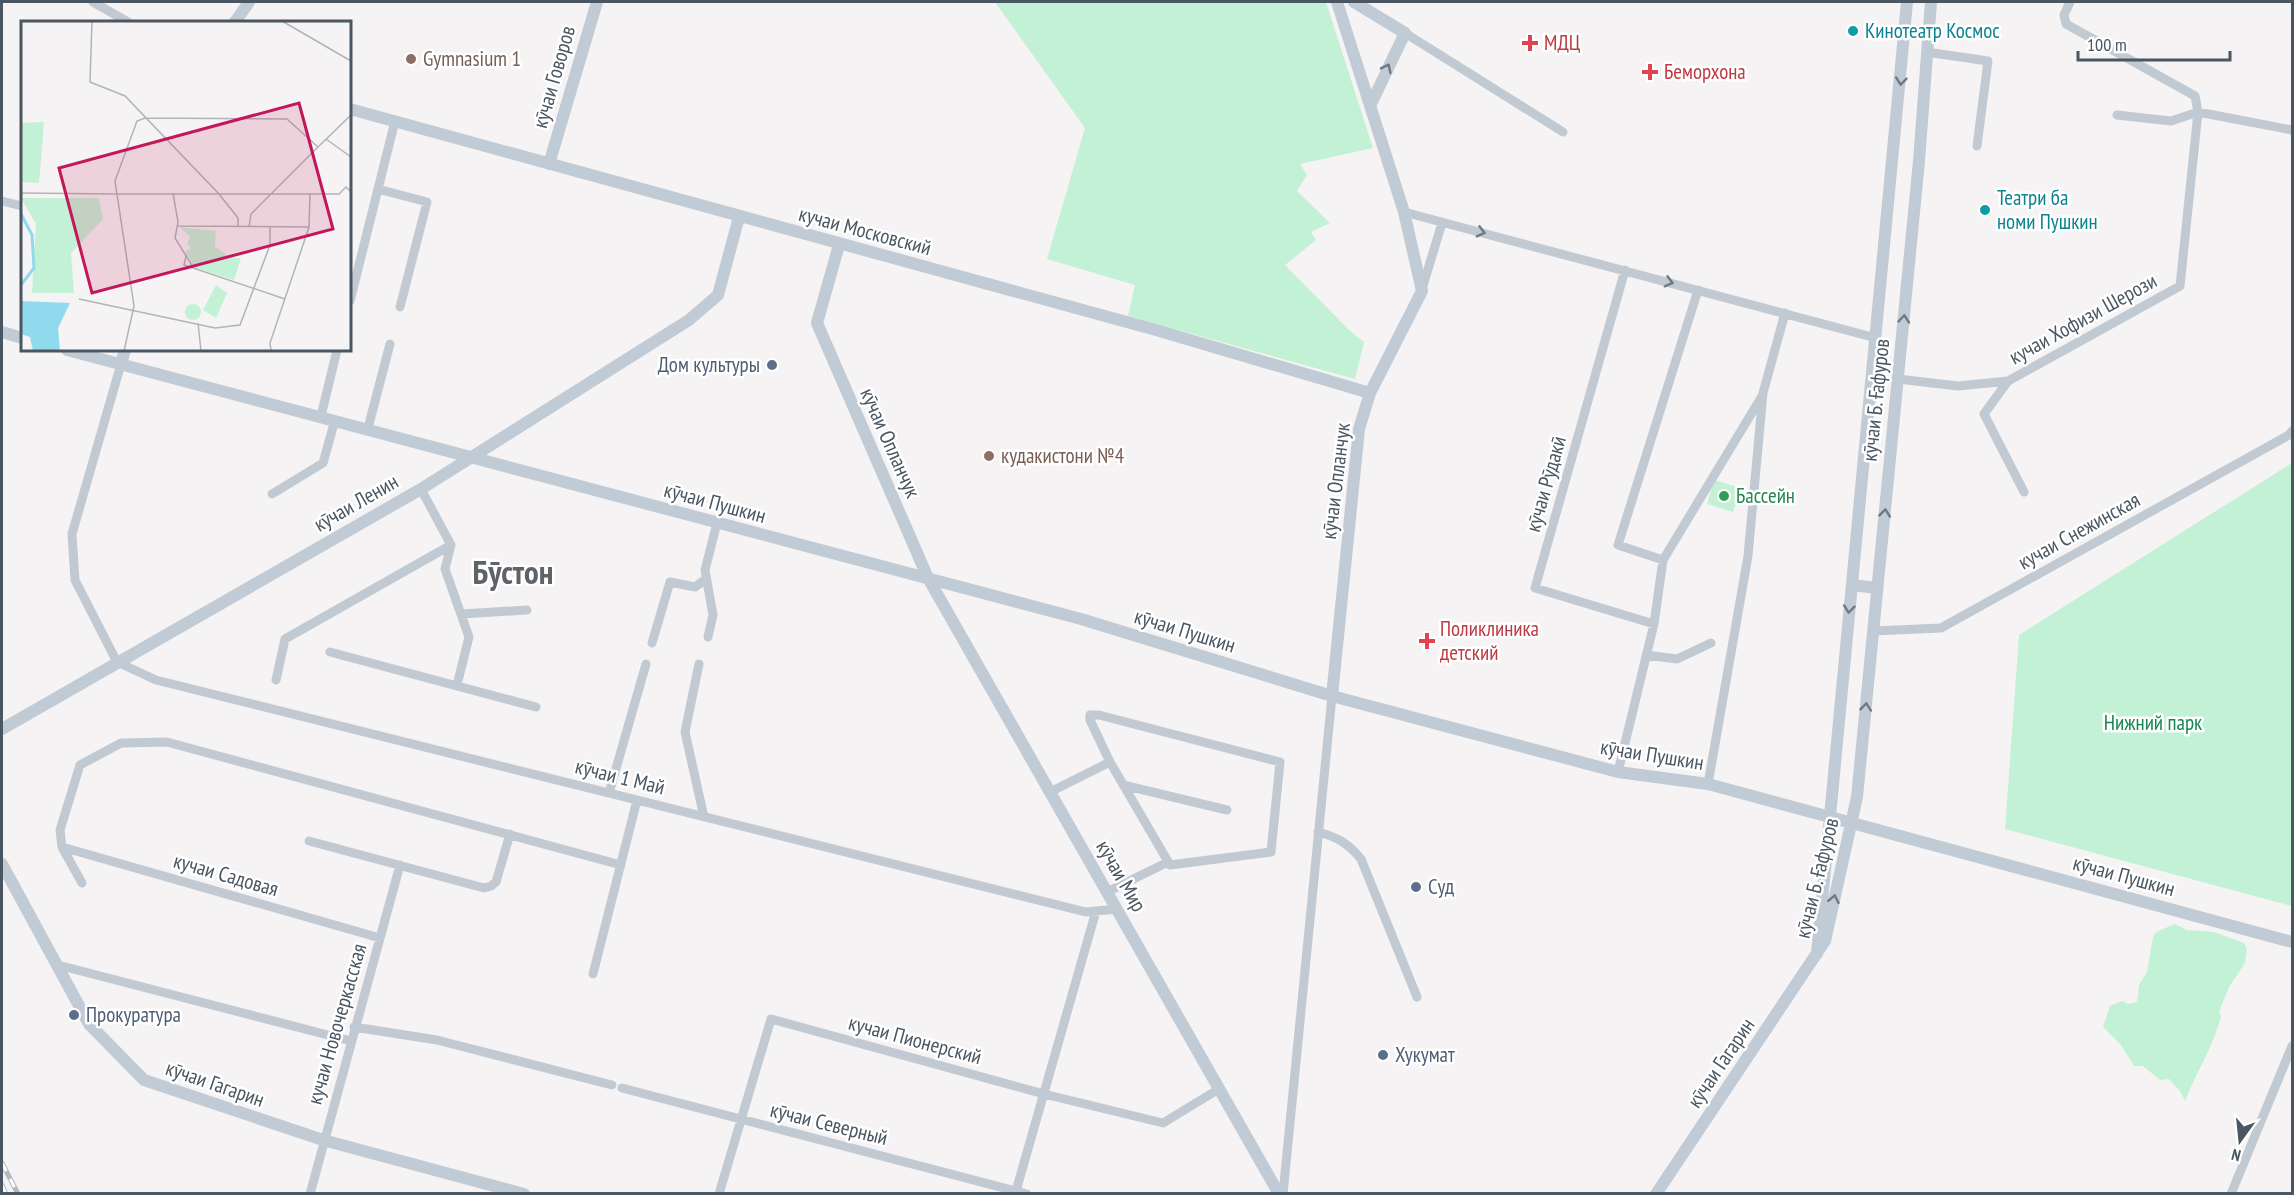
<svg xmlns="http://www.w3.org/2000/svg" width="2294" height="1195" viewBox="0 0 2294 1195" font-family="'PT Sans Narrow',sans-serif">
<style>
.green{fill:#c3f1d5}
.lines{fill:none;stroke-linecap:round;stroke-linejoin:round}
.street{stroke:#c1cad2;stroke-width:9}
.secondary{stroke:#c1cbd6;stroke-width:12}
.rail-casing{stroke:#b5b8bd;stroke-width:5}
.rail{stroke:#fff;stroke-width:3;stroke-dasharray:9;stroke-linecap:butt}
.oneway{stroke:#6e7984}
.oneway2{stroke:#6e7983}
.culture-dot{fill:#0f9aa8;stroke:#fff;stroke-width:2}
.health-dot{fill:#e0444e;stroke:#fff;stroke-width:2}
.education-dot{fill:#8d6e63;stroke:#fff;stroke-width:2}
.service-dot{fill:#5c6f8a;stroke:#fff;stroke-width:2}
.leisure-dot{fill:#2e9e5b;stroke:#fff;stroke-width:2}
.labels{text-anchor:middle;stroke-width:5;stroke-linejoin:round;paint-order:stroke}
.culture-label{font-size:21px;fill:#0d838f;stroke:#fff;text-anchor:start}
.health-label{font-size:21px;fill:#be3a42;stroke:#fff;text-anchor:start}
.education-label{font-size:21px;fill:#785e54;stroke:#fff;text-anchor:start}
.street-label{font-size:21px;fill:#4a5661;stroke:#fff}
.service-label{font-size:21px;fill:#4e5e75;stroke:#fff;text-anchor:start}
.leisure-label{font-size:21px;fill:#27864d;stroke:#fff;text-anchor:start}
.park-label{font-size:21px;fill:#17864f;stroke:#fff}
.town-label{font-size:33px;font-weight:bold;fill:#5f6368;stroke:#fff}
.inset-river{fill:none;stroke:#90daee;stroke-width:3}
.inset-road{fill:none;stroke:#b1b4b9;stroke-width:1.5}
.view{fill:#c2185b;fill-opacity:0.15;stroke:#c2185b;stroke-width:3}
.inset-edge{fill:none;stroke:#4a5661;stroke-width:3}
</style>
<rect width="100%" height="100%" fill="#f5f3f3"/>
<path class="green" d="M995 2H1326L1373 148 1300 164 1307 175 1297 191 1330 223 1311 232 1316 240 1285 265 1349 330 1364 342 1355 379 1128 316 1135 285 1047 259 1085 128Z
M2292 463V906L2005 829 2019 635Z
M1714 480 1741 488 1733 512 1707 504Z
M2175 924 2187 930 2214 932 2244 943 2247 949 2245 963 2229 987 2219 1012 2221 1016C2214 1046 2196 1072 2185 1101L2180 1091 2169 1079 2160 1080 2143 1066H2134L2121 1045 2103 1027 2110 1006 2122 1001 2128 1004 2137 1002 2139 985 2147 972 2153 937 2156 932Z"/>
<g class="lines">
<path class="street" d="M93 2 128 22
M1405 33 1563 132
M1926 52 1988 61 1977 146
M2117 115 2171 121 2198 112 2292 130
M378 189 427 202 400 307
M2 201 22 206
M1404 212 1876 338
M1625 270 1535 588 1654 624
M1422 289 1442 223
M350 301 395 121
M121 364 72 534 75 580 117 662 156 680 1086 912 1117 909
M1898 379 1958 386 2008 381 1984 414 2024 492
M2008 381 2180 286 2198 112 2195 96 2066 24 2064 15 2070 2
M321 416 337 350
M368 428 390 344
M421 489 451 545 445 569 469 637 457 685
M272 494 323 463 335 420
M1663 560 1618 545 1698 290
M461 614 527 610
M1873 631 1941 628 2289 435 2292 431
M708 637 713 615 705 570 717 523
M652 643 670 582 695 587 706 579
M330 652 536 707
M1646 655 1677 659 1711 643
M699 664 685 732 704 817
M276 680 285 639 451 545
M1618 772 1654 624 1663 560 1762 396
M1708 784 1748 556 1763 393 1785 313
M1123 785 1227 810
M1050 792 1110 762 1090 720V715H1099L1280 762 1271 852 1170 865 1110 762
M609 793 646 664
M1318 832C1337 837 1348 843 1361 859L1417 997
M309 841 484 888 491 886 496 882 510 834
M62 847 380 938
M82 883 62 847 60 830 80 765 121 743 167 742 621 865
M1107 892 1168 862
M58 965 351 1041
M593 974 637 800
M354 1027 437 1040 612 1085
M622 1088 1027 1194
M1016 1191 1096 911
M310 1194 400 865
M719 1194 771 1019 1044 1094 1163 1123 1219 1089
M1283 1194 1332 696
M2231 1194 2292 1046"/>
<path class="secondary" d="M1354 2 1405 33 1371 104
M235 22 249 2
M350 109 1156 330 1370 393
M549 164 597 2
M839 245 817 323 928 578 1279 1194
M2 332 22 338
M67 350 1081 619 1332 696 1618 772 1708 784 2292 942
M121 364 125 350
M1852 585 1877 588
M1332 696 1359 429 1370 393 1422 291 1404 212 1337 2
M2 729 421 489 689 320 718 295 739 217
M2 864 89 1024 144 1080 323 1140 524 1194
M1817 954 1907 2
M1656 1194 1825 941 1857 797 1919 161 1931 2"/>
<g class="rail-casing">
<path id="rail" d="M2 1163 18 1194
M2 1185 6 1194"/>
</g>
<use href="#rail" class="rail"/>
</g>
<defs><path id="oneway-chevron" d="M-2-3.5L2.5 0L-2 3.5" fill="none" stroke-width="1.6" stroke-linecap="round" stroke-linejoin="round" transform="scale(1.5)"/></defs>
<g class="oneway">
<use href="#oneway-chevron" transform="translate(1387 68) rotate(-64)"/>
<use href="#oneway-chevron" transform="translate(1901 81) rotate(96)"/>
<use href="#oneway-chevron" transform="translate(1904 319) rotate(-85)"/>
<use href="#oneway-chevron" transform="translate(1885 513) rotate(-84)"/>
<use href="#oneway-chevron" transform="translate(1849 609) rotate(96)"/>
<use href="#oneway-chevron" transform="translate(1866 707) rotate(-84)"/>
<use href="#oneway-chevron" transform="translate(1834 899) rotate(-78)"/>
</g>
<g class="oneway2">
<use href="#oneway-chevron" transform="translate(1481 232) rotate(15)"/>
<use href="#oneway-chevron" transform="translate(1669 282) rotate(15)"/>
</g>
<g class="culture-dot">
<circle cx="1853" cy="31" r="6"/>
<circle cx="1985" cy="210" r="6"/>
</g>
<g class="health-dot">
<path d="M1527 34h6v6h6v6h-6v6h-6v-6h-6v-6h6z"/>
<path d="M1647 63h6v6h6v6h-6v6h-6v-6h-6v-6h6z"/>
<path d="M1424 632h6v6h6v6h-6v6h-6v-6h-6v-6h6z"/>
</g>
<g class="education-dot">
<circle cx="411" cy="59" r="6"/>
<circle cx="989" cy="456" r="6"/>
</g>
<g class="service-dot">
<circle cx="772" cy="365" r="6"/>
<circle cx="1416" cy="887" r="6"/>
<circle cx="74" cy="1015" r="6"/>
<circle cx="1383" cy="1055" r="6"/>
</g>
<circle class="leisure-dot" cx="1724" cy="496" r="6"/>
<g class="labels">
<g class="culture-label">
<text x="1865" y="38">Кинотеатр Космос</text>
<text x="1997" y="205">Театри ба<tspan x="1997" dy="24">номи Пушкин</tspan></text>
</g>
<g class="health-label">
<text x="1544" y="50">МДЦ</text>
<text x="1664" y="79">Беморхона</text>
<text x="1440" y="636">Поликлиника<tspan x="1440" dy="24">детский</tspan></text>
</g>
<g class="education-label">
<text x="423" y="66">Gymnasium 1</text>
<text x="1001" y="463">кудакистони №4</text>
</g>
<g class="street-label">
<text transform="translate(554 77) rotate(-74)" y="7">кӯчаи Говоров</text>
<text transform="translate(865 231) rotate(15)" y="7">кучаи Московский</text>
<text transform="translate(2083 319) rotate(-29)" y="7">кучаи Хофизи Шерози</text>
<text transform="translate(1876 400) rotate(-84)" y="7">кӯчаи Б. Ғафуров</text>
<text transform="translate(890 443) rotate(66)" y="7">кӯчаи Опланчук</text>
<text transform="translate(1336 481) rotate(-83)" y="7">кӯчаи Опланчук</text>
<text transform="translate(1546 484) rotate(-74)" y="7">кӯчаи Рӯдакӣ</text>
<text transform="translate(356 503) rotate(-30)" y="7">кӯчаи Ленин</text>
<text transform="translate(715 503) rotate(15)" y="7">кӯчаи Пушкин</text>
<text transform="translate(2079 531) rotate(-29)" y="7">кучаи Снежинская</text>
<text transform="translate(1185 631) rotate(17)" y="7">кӯчаи Пушкин</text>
<text transform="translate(1652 755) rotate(9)" y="7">кӯчаи Пушкин</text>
<text transform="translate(620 777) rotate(14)" y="7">кӯчаи 1 Май</text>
<text transform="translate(226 875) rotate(16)" y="7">кучаи Садовая</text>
<text transform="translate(1121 876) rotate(60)" y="7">кӯчаи Мир</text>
<text transform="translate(2124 876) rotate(15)" y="7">кӯчаи Пушкин</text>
<text transform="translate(1817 878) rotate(-76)" y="7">кӯчаи Б. Ғафуров</text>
<text transform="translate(337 1024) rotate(-74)" y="7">кучаи Новочеркасская</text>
<text transform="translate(915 1040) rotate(15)" y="7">кучаи Пионерский</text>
<text transform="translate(1721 1063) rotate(-56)" y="7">кӯчаи Гагарин</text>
<text transform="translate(215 1084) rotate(19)" y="7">кӯчаи Гагарин</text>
<text transform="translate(829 1124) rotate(14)" y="7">кӯчаи Северный</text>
</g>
<g class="service-label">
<text x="760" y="372" text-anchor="end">Дом культуры</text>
<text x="1428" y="894">Суд</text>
<text x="86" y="1022">Прокуратура</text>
<text x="1395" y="1062">Хукумат</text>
</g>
<g class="leisure-label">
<text x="1736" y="503">Бассейн</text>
</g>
<g class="park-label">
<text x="2153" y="730">Нижний парк</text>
</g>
<g class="town-label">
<text x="513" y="584">Бӯстон</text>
</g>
</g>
<g transform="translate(21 21)">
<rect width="330" height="330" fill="#f5f3f3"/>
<path d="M23 101 18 162 0 161V102ZM0 177H78L82 198 50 232 53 272H11L15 203ZM159 206 195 210 194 225 209 237H220L213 259 174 247 164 231 170 227 166 222 169 216ZM195 264 206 272 195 297 182 289ZM164 291a8 8 0 1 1 16 0a8 8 0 1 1-16 0Z" fill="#c3f1d5"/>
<path d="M0 280 49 282 37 307 39 330H12L9 316 0 313Z" fill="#90daee"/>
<path class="inset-river" d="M0 193 11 214 13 247 0 264"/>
<path class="inset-road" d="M71 0 69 61 104 75 198 173 217 197V205M261 0 330 40M305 118 330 136M0 172 97 173M152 172 157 201 154 217 172 246M97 173H318L325 166 330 171M157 205 288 206M228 206 230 193 297 126M165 235 163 244 264 278M58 278 194 307 219 304 249 224V206M177 302 180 330M103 330 113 285 94 160 116 100 124 97 266 98 297 126 330 94M250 330 249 322 288 206 289 173"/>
<path class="view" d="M278 82 312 208 71 272 38 147Z"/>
<rect width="330" height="330" class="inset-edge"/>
</g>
<rect width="2294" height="1195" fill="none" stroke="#4a5661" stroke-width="6"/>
<g transform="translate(2240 1141) rotate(195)" stroke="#ffffff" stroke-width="4.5" paint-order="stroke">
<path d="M0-4.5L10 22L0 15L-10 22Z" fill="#4a5661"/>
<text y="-9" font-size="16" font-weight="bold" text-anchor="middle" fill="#4a5661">N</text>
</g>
<path d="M2078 51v9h152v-9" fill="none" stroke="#4a5661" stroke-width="3"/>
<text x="2087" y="51" font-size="18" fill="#4a5661" stroke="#ffffff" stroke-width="4.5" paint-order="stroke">100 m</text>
</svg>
